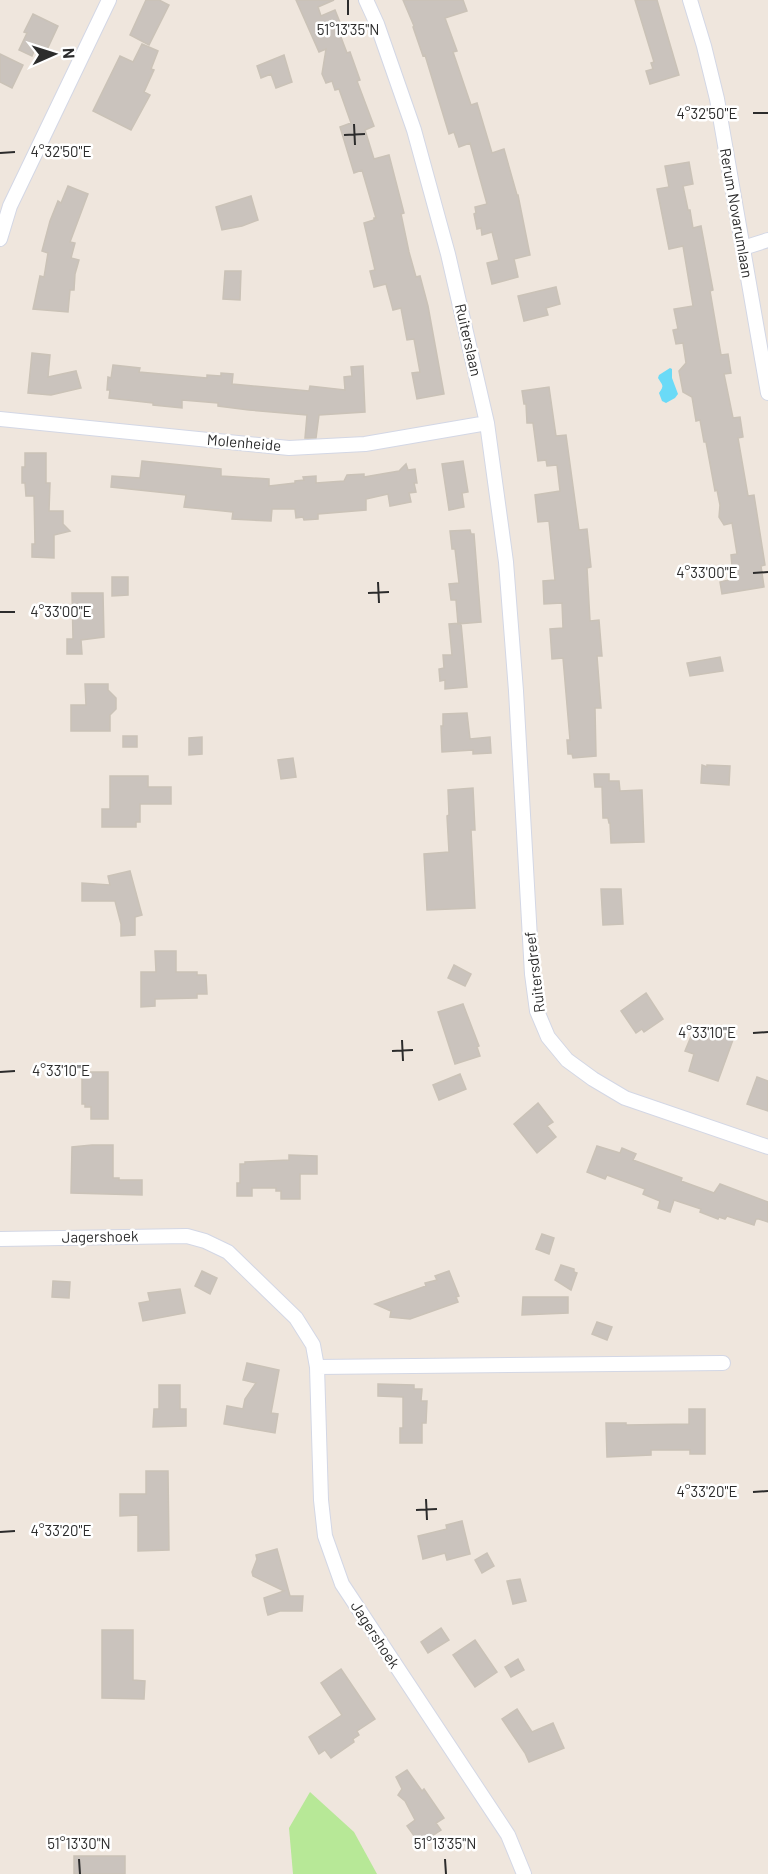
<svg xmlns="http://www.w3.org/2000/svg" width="768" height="1874" viewBox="0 0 768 1874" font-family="Barlow,sans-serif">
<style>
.green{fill:#b7e897}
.water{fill:#6adaf7}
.building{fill:#cac3bd;stroke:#cac2b7;stroke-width:1.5}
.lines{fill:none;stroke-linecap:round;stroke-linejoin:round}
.street-casing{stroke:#d3d7e5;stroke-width:16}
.street{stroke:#fff;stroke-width:14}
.ticks{fill:none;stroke:#2c2c2c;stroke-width:2}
.labels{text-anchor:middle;stroke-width:5;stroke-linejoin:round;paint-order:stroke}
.street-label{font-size:15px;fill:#2c2c2c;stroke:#fff}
.ticks-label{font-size:15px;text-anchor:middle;fill:#2c2c2c;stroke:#fff;stroke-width:5;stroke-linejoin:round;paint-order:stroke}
</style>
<rect width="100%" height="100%" fill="#efe6dd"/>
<path class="green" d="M310 1792 354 1832 377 1874H293L289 1828Z"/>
<path class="water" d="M670 368 672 369V378L678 394 675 398 666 403 662 401 659 393C665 385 662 385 658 378L659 375Z"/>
<path class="building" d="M146 0H159L169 5 149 45 130 35Z
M296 0H334L318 7 321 16 335 10 343 30 339 32 347 53 350 52 360 80 357 81 374 126 365 130 374 159 389 155 404 213 401 214 409 252 416 277 420 276 428 306 444 394 417 399 412 373 420 372 414 339 407 340 401 308 393 310 386 284 374 287 370 271 375 270 364 223 374 220V218H376L362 170 354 173 340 127 351 123 339 89 335 90 332 81 326 83 322 74 326 49 319 52Z
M403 0H463L467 11 445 18 457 51 453 52 471 105 477 103 492 153 504 149 517 195H518L530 255 514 259 518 277 492 284 487 263 499 260 492 232 482 235 481 228 477 229 474 214 476 213 475 207 487 204 470 143 459 147 454 132 449 134 425 55 423 56 413 27 414 26Z
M635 0H657L679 75 650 84 646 71 653 69 651 63 654 62Z
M33 14 58 26 45 54 35 49 32 56 19 50 27 33 24 32Z
M142 44 158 51 151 69 154 70 144 92 150 95 131 130 93 111 120 56 133 62Z
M0 54 23 65 12 88 0 82Z
M284 55 292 82 276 88 271 74 261 78 257 66Z
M689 162 693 184 683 186 688 210H690L693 228 701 226 713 290 710 291 721 355 728 354 731 373 724 374 733 418 740 417 743 437 738 438 748 496 754 495 765 565 761 566 764 587 722 594 720 582 733 579 731 555 737 554 732 523 724 525 719 517 720 505 717 490 715 491 706 442H704L700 420 696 421 692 397 683 392 679 371 686 363 683 343 676 344 673 330 678 329 674 309 693 306 683 246 669 249 657 189 669 187 665 166Z
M68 186 88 194 70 242 75 243 71 258 79 260 75 274 74 290H70L68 312 33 309 40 276 44 277 48 253 42 251 50 221 58 201 61 203Z
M251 196 258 220 242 226 222 230 216 207Z
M225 271H241L240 300 223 299Z
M556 287 560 304 546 308 548 315 524 321 518 296Z
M32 353 50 355 48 377 76 371 81 388 51 395 28 393Z
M113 365 140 368 139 372 207 378V375L221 376V373L233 374 232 384 309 391 310 386 345 390 344 377 352 376 351 367 363 366 365 412 319 415 316 438H305L307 415 249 410 218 406V403L182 400V408L153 405V403L109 398 110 390H107L108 377 111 378Z
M549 387 556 436 566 435 579 530 587 529 591 567 587 568 590 621 599 620 602 656H597L601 708H595L596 756 573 758 572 754H568L567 740H570L563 658 552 659 550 629 563 628 562 603 544 604 543 581 555 580 549 521 538 522 535 495 560 491 557 465 547 466 546 460 538 461 533 423H527L526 404H524L522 391Z
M25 453H46V483H50L49 511H63V524L70 531 54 535V558L32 557V544H35L34 496H26L25 483H22V467H25Z
M142 461 221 469V476L269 479V486L295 483V481L304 480 303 477 316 476V483L344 481 347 475 364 474V477L399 471 406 464 408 470 415 469 417 483H414L416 492 409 493 411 502 390 506 388 494 366 499V510L318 514V519L304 520 303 517 296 518 295 509H272L271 521 232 519 233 512 184 507 186 495 111 487 112 476 140 478Z
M463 461 468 492 462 493 464 507 449 510 442 464Z
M470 530 471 534H474L481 622 458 624 456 600H451L449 584 459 583 455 549H452L450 531Z
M112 577H128V595L112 596Z
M72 593H103L104 637 81 640 82 654H67V639H73Z
M461 623 467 687 445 689V680L440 681 439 669 444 668 443 655H452L449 624Z
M720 657 723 671 690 676 687 663Z
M85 684H108V690L116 698V709L110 715V731H71V705H86Z
M467 713 470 739 490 737 491 753 473 754V750L442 752 441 726H443V714Z
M123 736H137V747H123Z
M202 737V754L189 755V738Z
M293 758 296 777 281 779 278 760Z
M702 765 707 767V765L730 766 729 785 701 783Z
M594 774H609V781H619L620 791 642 790 644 842 611 843 610 823H609L608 818H603L602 787H595Z
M110 776H148V787H171V804H140V822H136V827H102V809H110Z
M473 788 475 830H471L475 908 427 910 424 854 449 852 447 816 449 815 448 790Z
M130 871 142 915 135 917V935L121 936V924L115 901H82V883L110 885 108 876Z
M601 889H621L623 924 603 925Z
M155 951H176V972H197V975H206L207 994H197V998L155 999V1006L141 1007V972H156Z
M454 965 471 974 465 986 448 978Z
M646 993 663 1019 644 1032 642 1029 636 1033 621 1011Z
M463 1004 479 1046 477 1047 480 1056 455 1064 438 1012Z
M705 1026 734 1037 718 1081 689 1071 694 1054 685 1051 692 1034 701 1037Z
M82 1072H108V1119H91V1107H85V1104H82Z
M460 1074 466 1089 439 1100 433 1085Z
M757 1077 768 1081V1111L747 1104Z
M538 1103 553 1122 547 1126 556 1137 537 1153 514 1124Z
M92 1145H113V1178H119V1180H142V1195L71 1193 72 1147Z
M597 1146 620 1153 622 1148 636 1154 633 1160 682 1178 681 1181 714 1193 720 1184 768 1202V1222L759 1219H756L754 1225 727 1216 725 1219 719 1217 718 1219 700 1212 701 1209 674 1200 670 1212 658 1208 660 1201 643 1194 645 1189 607 1175 605 1179 587 1172Z
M289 1155 317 1156V1174H300V1199H281V1191H276V1188H252V1196H237V1183H240V1164H245V1162L289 1160Z
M542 1234 554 1238 549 1254 536 1249Z
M561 1265 574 1269V1272L577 1273 571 1290 555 1280Z
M202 1271 217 1278 210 1294 195 1286Z
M449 1271 459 1296 456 1297 458 1302 410 1319 390 1317 391 1311 375 1304 426 1286 425 1283 437 1280 435 1276Z
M53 1281 70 1282 69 1298 52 1297Z
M180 1289 185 1313 143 1321 139 1303 150 1301 148 1293Z
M523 1297H568V1313L522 1315Z
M597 1322 612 1327 607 1340 592 1334Z
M247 1363 279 1370 271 1413 278 1414 275 1433 224 1424 227 1406 243 1409 245 1399 256 1383 243 1380Z
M378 1384 414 1385V1389H422L421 1401H427L426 1423H422V1443H400V1428H403V1397L378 1396Z
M159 1385H180V1409H186V1426L153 1427 154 1409H159Z
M689 1409H705V1454H690V1450H651V1455L607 1457 606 1423H626V1425L689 1424Z
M146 1471H168L169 1550 138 1551V1515L120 1516V1494H146Z
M462 1521 470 1554 447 1560 445 1553 423 1559 418 1536 447 1529 446 1525Z
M277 1549 290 1596H303L302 1611H280L268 1615 267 1612 264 1598 284 1591 253 1576 252 1572 257 1559 256 1555Z
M487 1553 494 1566 482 1573 475 1560Z
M520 1579 526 1601 513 1604 507 1581Z
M441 1628 449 1640 428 1653 421 1642Z
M102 1630H133V1680L145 1681 144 1699 102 1698Z
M475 1640 497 1672 475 1687 453 1655Z
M518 1659 524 1670 511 1677 505 1667Z
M341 1669 375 1719 357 1731 359 1735 353 1739 354 1742 331 1758 325 1750 319 1754 309 1737 342 1715 321 1683Z
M517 1709 532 1732 553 1723 564 1748 529 1762 525 1753 502 1719Z
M407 1770 422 1791 424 1789 444 1818 436 1823 441 1830 420 1844 407 1826 415 1820 405 1801 398 1795 402 1789 396 1777Z
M74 1856H125V1874H74Z"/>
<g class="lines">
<g class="street-casing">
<path id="street" d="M366 0 377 24 414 130 448 254 487 423 506 562 516 691 532 974 537 1011 548 1037 567 1060 593 1079 625 1098 768 1147
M690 0 704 46 717 99 768 393
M0 239 10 206 109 0
M743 248 768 240
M0 419 289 448 365 444 487 423
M0 1239 187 1236 205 1241 228 1252 296 1318 313 1345 317 1367 321 1500 325 1536 342 1584 508 1835 524 1874
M317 1367 723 1363"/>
</g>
<use href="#street" class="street"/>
</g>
<path class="ticks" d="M348 0V15M753 113H768M354 124 355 145M344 135 365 134M0 153 15 152M753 573 768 572M378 582 379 603M368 593 389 592M0 612H15M753 1033 768 1032M402 1040 403 1061M392 1051 413 1050M0 1072 15 1071M753 1492 768 1491M426 1499 427 1520M416 1510 437 1509M0 1532 15 1531M79 1859 80 1874M445 1859 446 1874"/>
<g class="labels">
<g class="street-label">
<text transform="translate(736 213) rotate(80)" y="5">Rerum Novarumlaan</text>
<text transform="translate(468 340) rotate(77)" y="5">Ruiterslaan</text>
<text transform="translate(244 443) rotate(5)" y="5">Molenheide</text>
<text transform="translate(535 972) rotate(-97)" y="5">Ruitersdreef</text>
<text transform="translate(100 1237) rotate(-1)" y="5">Jagershoek</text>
<text transform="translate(375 1635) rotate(57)" y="5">Jagershoek</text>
</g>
</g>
<g class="ticks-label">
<text x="348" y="35">51°13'35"N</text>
<text x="707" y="119">4°32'50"E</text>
<text x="61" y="157">4°32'50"E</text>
<text x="707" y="578">4°33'00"E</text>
<text x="61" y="617">4°33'00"E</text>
<text x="707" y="1038">4°33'10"E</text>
<text x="61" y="1076">4°33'10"E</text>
<text x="707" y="1497">4°33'20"E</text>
<text x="61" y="1536">4°33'20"E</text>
<text x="79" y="1849">51°13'30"N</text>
<text x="445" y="1849">51°13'35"N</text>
</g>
<g transform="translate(54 54) rotate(87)" stroke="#ffffff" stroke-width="4.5" paint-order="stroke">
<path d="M0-4.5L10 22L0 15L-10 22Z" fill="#2c2c2c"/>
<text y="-9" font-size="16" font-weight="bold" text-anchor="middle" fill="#2c2c2c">N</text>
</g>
</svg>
